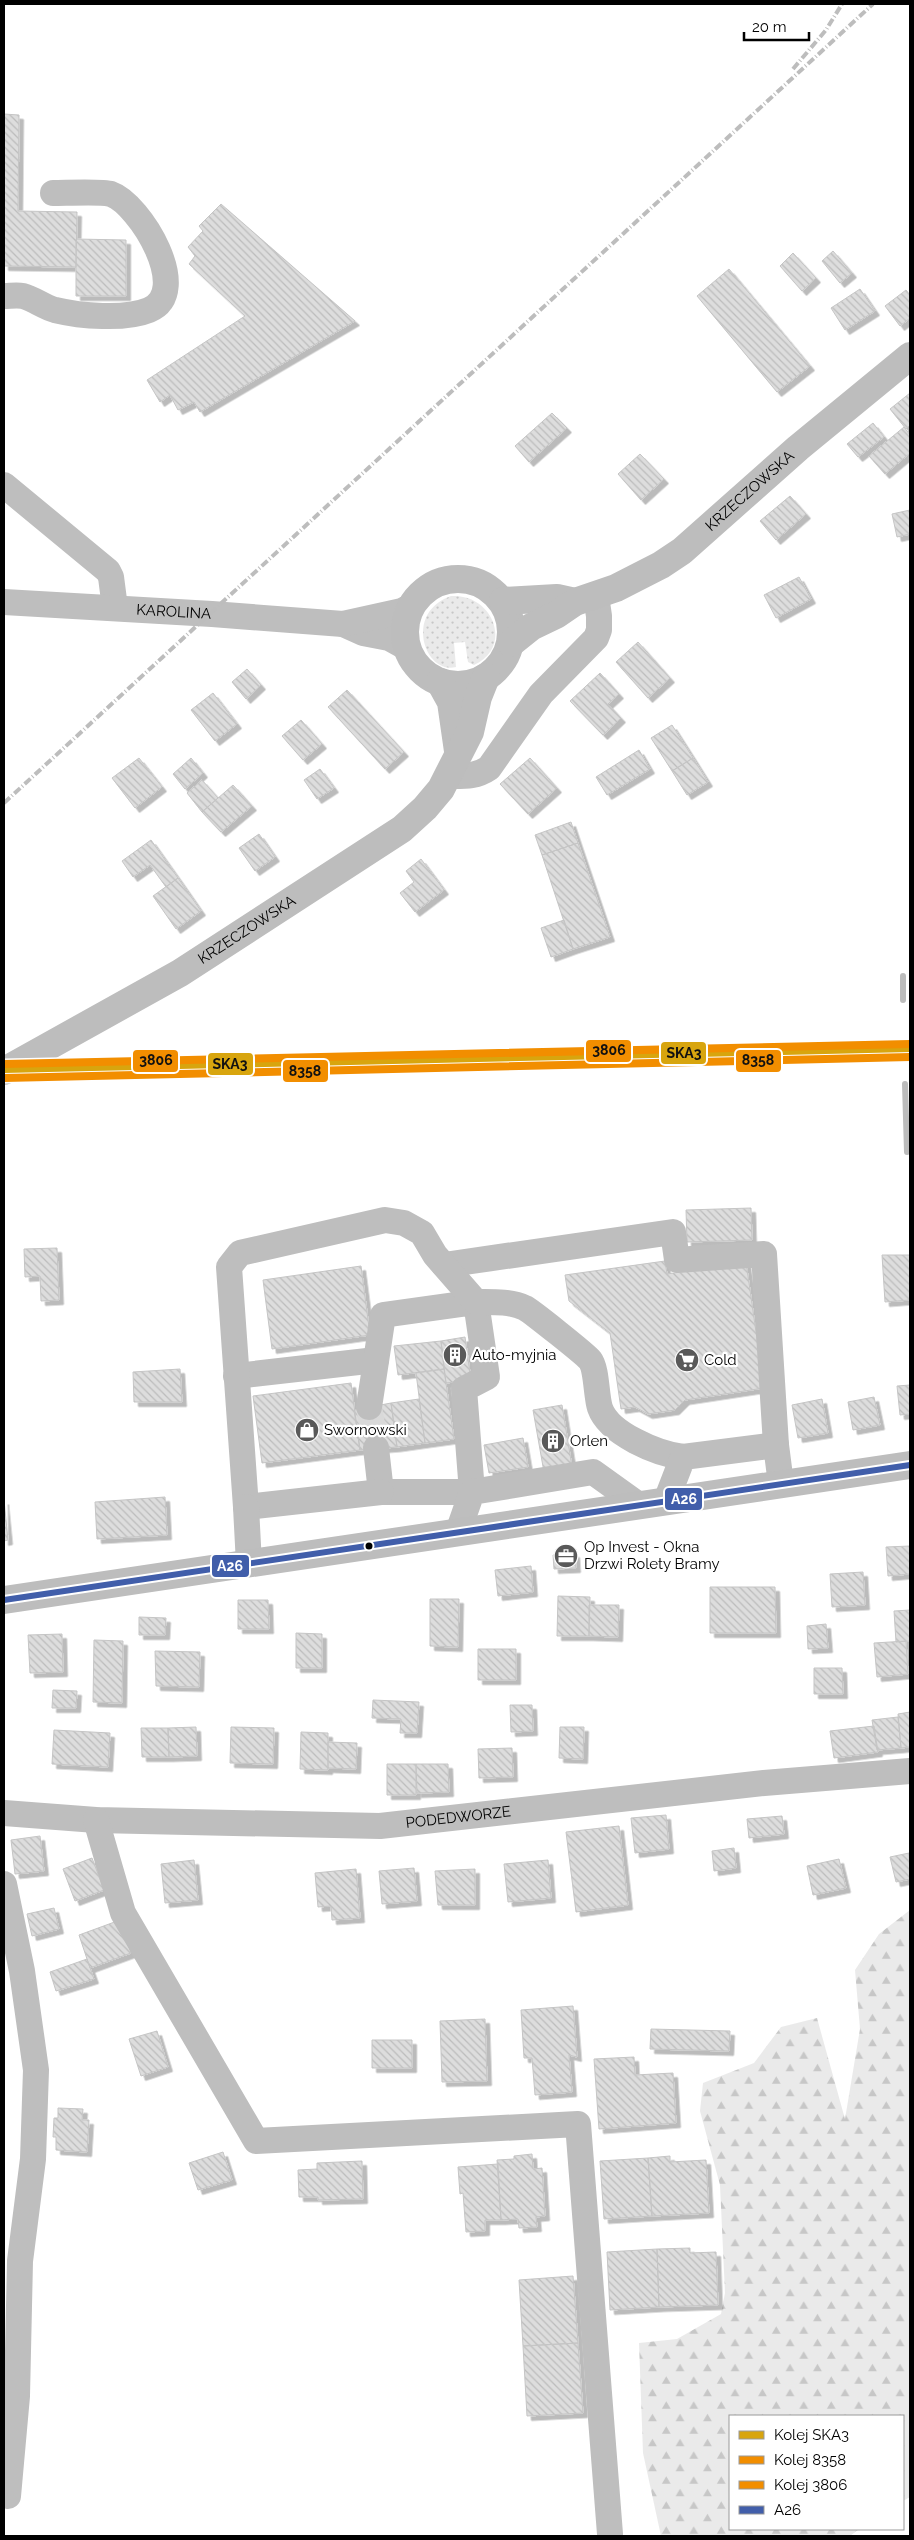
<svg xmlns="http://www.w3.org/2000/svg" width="914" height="2540" viewBox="0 0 914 2540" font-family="Raleway,sans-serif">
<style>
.green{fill:url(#green-dots)}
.forest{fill:url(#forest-firs)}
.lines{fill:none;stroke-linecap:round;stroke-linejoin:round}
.stream{stroke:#bcbcbc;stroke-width:6}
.building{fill:url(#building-back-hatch);stroke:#c5c5c5;filter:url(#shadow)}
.minor-tunnel{stroke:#d9d9d9;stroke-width:26;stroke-dasharray:26 13;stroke-linecap:butt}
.minor{stroke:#bebebe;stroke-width:26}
.major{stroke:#bdbdbd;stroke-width:28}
.rail{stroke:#bdbdbd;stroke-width:4;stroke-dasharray:8 2.5 1 2.5;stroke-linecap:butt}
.bus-1-casing{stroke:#fff;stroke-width:10}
.bus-1{stroke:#415eaa;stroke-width:6}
.rail-1-casing{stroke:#fff;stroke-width:11}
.rail-2-casing{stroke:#fff;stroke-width:11}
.rail-3-casing{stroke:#fff;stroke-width:11}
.rail-1{stroke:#d8a50e;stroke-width:8}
.rail-2{stroke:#f28e00;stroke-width:8}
.rail-3{stroke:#f28e00;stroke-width:8}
.bus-dot{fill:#000;stroke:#fff;stroke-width:2}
.labels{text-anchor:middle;stroke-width:4.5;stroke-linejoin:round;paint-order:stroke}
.street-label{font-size:15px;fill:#000;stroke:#fff}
.poi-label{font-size:15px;fill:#000;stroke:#fff;text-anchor:start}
.line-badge{stroke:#fff;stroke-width:2}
.badge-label{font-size:14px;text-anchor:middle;font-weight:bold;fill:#fff}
.pale-badge-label{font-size:14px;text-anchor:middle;font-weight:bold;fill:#111}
</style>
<defs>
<pattern id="green-dots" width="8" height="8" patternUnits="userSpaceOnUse" patternTransform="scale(1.25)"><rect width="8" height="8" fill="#eaeaea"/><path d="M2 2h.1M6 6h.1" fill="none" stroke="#c7c7c7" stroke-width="1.8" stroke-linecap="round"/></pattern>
<pattern id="forest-firs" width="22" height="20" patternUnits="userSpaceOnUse" patternTransform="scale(1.25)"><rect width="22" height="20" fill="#eaeaea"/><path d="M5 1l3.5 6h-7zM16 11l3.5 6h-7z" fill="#c7c7c7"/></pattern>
<pattern id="building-back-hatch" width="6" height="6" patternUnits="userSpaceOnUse" patternTransform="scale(1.25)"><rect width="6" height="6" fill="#ddd"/><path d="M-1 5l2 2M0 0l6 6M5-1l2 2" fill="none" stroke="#bcbcbc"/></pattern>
<filter id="shadow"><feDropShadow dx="4.5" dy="4.5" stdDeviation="0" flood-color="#0004"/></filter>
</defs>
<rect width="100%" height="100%" fill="#fff"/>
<path class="green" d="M451 596C493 593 514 647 474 665L468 662 465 642 454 643 456 667C425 675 403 613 451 596Z"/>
<path class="forest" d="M910 1910V2497L903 2501V2416H730V2529H859L850 2536H661L643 2453 639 2343 677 2339 721 2314 725 2293 720 2185 700 2111 703 2083 754 2063 781 2027 817 2018 845 2119 860 2029 855 1970 879 1934Z"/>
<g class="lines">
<path class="stream" d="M903 976V1000
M905 1084 907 1152"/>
</g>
<path class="building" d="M4 114 19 115 18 211 77 212 76 267 4 266Z
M221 204 355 321 200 412 194 402 178 410 170 395 160 402 147 380 245 316 189 264 195 256 188 247 203 231 199 226Z
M76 239 126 240V296H76Z
M833 251 852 273 840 283 822 261Z
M793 253 816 278 802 291 780 266Z
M729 269 810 366 777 392 697 296Z
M860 289 875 311 845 330 831 308Z
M906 290 910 295V318L900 326 885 306Z
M910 393V425L906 429 890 409Z
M552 413 567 428 529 462 515 446Z
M873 423 884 437 858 457 847 444Z
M904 427 910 435V453L885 474 869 456Z
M640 454 664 479 641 500 618 474Z
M790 496 806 514 776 540 760 521Z
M910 510V534L897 537 892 514Z
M799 577 811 599 776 618 764 595Z
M638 642 670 678 648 698 616 662Z
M247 669 261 685 246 699 232 682Z
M600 673 619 694 608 704 621 718 603 735 570 701Z
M347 690 404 752 385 769 328 707Z
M213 693 237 724 215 741 191 710Z
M301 720 322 744 303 760 282 736Z
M672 725 693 758 672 771 651 738Z
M639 750 650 769 607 795 596 777Z
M139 758 162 787 135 808 112 778Z
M191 758 203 773 185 789 173 774Z
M530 758 557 788 528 814 500 784Z
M693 758 708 782 687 795 672 771Z
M320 769 334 788 317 799 304 780Z
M202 780 218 798 202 812 187 793Z
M233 785 252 806 221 832 202 812Z
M571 822 578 843 542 855 535 835Z
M259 834 275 857 255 871 239 848Z
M151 840 178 878 166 887 150 865 133 877 122 861Z
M578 843 610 937 573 949 542 855Z
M421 859 444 890 415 912 400 893 414 882 406 871Z
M178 878 201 911 176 929 153 896Z
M564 920 573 949 551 957 541 928Z
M751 1208 752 1240 687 1242 686 1210Z
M57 1248 59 1300 41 1301 40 1276 25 1277 24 1249Z
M882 1255H910V1300L885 1302Z
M665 1261 667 1274 746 1262 764 1388 685 1400 675 1410 648 1414 635 1407 621 1409 610 1333 569 1301 565 1275Z
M361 1266 370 1335 272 1349 263 1280Z
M465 1337 471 1380 446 1383 441 1341Z
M441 1341 444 1369 398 1375 394 1346Z
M180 1369 182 1402H134L133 1372Z
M444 1369 454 1439 425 1443 416 1373Z
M351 1383 360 1450 262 1463 253 1396Z
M910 1385V1414L900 1415 897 1386Z
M874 1397 880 1425 853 1430 848 1402Z
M419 1399 425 1443 397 1447 391 1403Z
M822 1399 828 1433 798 1438 792 1405Z
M391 1403 397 1447 360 1450 354 1410Z
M562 1405 573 1473 545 1478 533 1410Z
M523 1438 528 1467 489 1473 484 1445Z
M165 1497 167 1535 97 1539 95 1502Z
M4 1500 8 1540 4 1541Z
M910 1546V1574L888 1576 886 1547Z
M575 1553 576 1568 554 1569 553 1555Z
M531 1566 533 1592 498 1596 495 1570Z
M863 1572 865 1605 832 1607 830 1574Z
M710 1587H775L776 1633H710Z
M558 1596 590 1597 589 1636H557Z
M430 1599H459L458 1647 430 1646Z
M238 1600H268L269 1629H238Z
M589 1605H619L618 1637 589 1636Z
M910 1610V1641L896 1642 894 1611Z
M139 1617 166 1618 165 1635H139Z
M826 1624 828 1648 808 1649 807 1626Z
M296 1633 322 1634V1668H296Z
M62 1634 63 1672 30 1673 28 1635Z
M94 1640 123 1641 122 1703 93 1702Z
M906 1641 908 1674 877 1677 874 1643Z
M478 1649H516V1680H478Z
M155 1651 200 1652 199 1687 156 1686Z
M814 1668H842L843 1694H814Z
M53 1690 77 1691 76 1708H52Z
M373 1700 419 1702 417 1733H400L401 1719 372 1718Z
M510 1705H532L533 1731 511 1732Z
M910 1712V1747L901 1748 898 1714Z
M898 1717 901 1748 877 1750 872 1720Z
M874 1726 878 1752 834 1758 830 1731Z
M196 1727 197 1756 169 1757 168 1728Z
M231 1727 274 1728 273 1764 230 1763Z
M560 1727H584L583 1759 559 1758Z
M141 1728H168L169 1757H142Z
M54 1730 110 1733 108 1767 52 1764Z
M301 1732 328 1733V1770L300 1769Z
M328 1742 357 1743 356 1769 328 1768Z
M512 1748 513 1777 479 1778 478 1749Z
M387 1764H416V1795H387Z
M416 1764H448L449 1792 417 1793Z
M666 1815 669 1849 635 1853 631 1818Z
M782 1816 784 1834 749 1838 747 1819Z
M619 1826 628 1905 576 1912 566 1832Z
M40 1836 44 1871 15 1874 11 1840Z
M734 1848 736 1868 714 1871 712 1851Z
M909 1853 910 1879 896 1882 890 1857Z
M92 1858 104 1890 75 1901 63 1869Z
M839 1859 846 1888 813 1895 807 1866Z
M194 1860 198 1900 165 1903 161 1864Z
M548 1860 551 1898 508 1902 504 1864Z
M414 1868 417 1901 382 1904 379 1871Z
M356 1869 360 1918 332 1920 331 1906 318 1907 315 1873Z
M475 1869V1905H438L435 1871Z
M54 1908 59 1929 32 1936 27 1914Z
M120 1920 131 1953 90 1968 79 1935Z
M87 1959 94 1979 56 1991 50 1972Z
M573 2006 577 2057 569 2055 572 2092 535 2095 532 2058H524L521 2010Z
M485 2019 487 2081 442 2082 440 2021Z
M651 2029 730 2031 729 2051 650 2049Z
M157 2031 168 2067 141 2076 129 2039Z
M372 2040H412V2068H372Z
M634 2057 635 2075 673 2073 676 2123 599 2129 594 2059Z
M58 2108 83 2109 82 2120H89L87 2152 56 2150V2137H53L54 2118H58Z
M223 2152 232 2180 198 2190 189 2163Z
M532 2154 533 2169 542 2168 545 2216 536 2217 537 2227 519 2228 518 2219 501 2220 497 2160 514 2159V2156Z
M670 2156V2162L706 2160 709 2213 652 2216 648 2158Z
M648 2158 652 2216 604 2219 600 2161Z
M362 2161 363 2199 318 2200V2197H299L298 2170 317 2169V2163Z
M498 2164 501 2220H485V2231L466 2232 463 2193 460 2194 458 2167Z
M690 2248V2253L716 2252 718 2305 659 2307 657 2249Z
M657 2249 659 2307 610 2310 607 2252Z
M573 2276 578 2343 523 2346 519 2280Z
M578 2343 583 2413 527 2416 523 2346Z"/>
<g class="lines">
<path class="minor-tunnel" d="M369 1407 376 1448"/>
<g class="minor">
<path d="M4 296C10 296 17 295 23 296 34 299 44 307 55 310 80 316 125 320 149 310 193 292 140 204 111 194 101 191 66 193 53 193"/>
<path d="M4 485 108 571 111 577 115 608"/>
<path id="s1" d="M4 602 212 614 343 624 363 633 389 638 407 648"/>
<path d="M343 624 402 611 412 606"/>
<path d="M448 776C464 776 476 777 489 768L541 694 596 638 599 630V616L596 596"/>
<path d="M444 1265 673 1232 677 1260 764 1254 776 1445"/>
<path d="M236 1376 376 1360"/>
<path d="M369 1407 383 1315 476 1302 487 1377 464 1389 472 1492H381L376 1448"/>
<path d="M381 1492 246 1507 229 1267 240 1253 385 1220 404 1223 422 1233 435 1255 476 1302C492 1302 510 1301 525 1308 531 1311 585 1354 590 1360 597 1369 596 1396 600 1408 609 1434 658 1454 683 1457"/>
<path d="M666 1501 683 1457 776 1445 781 1484"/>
<path d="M246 1507 249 1564"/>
<path d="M458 1532 472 1492 593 1472 639 1505"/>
<path id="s2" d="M4 1813 96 1820 380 1826 764 1783 910 1771"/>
<path d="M96 1820 123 1913 256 2141 578 2124 610 2534"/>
<path d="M4 1884 22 1971 36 2070 33 2159 20 2261 17 2396 8 2496"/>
</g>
<g class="major">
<circle cx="458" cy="632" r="53"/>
<path d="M503 601 557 598 575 602"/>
<path id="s3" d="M511 643 531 627 556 615 575 602 616 588 661 565 682 551 798 448 910 356"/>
<path d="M440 682 451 702 458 751"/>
<path id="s4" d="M4 1071 180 973 402 829 425 808 441 789 470 732 478 697 486 677"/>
<path d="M4 1600 910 1465"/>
</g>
<path class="rail" d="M793 69 826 30 842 4
M4 803 873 4"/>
<g class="bus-1-casing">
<path id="bus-1" d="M4 1600 910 1465"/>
</g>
<use href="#bus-1" class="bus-1"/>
<g class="rail-1-casing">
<path id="rail-1" d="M4 1069 910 1048"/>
</g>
<g class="rail-2-casing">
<path id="rail-2" d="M4 1078 910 1057"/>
</g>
<g class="rail-3-casing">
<path id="rail-3" d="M4 1064 910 1044"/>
</g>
<use href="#rail-1" class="rail-1"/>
<use href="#rail-2" class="rail-2"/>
<use href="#rail-3" class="rail-3"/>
</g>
<defs>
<g id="building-disc" transform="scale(1.25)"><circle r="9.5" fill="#595959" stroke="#fff"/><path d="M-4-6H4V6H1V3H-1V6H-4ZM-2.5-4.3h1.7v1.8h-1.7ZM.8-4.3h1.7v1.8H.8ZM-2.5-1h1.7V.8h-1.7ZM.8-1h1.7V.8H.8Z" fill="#fff"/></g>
<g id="supermarket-disc" transform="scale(1.25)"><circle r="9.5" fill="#595959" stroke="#fff"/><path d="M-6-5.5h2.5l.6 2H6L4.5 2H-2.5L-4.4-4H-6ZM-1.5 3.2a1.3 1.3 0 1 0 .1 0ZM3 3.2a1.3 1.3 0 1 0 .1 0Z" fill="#fff"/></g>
<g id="shop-disc" transform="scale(1.25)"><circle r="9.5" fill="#595959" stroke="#fff"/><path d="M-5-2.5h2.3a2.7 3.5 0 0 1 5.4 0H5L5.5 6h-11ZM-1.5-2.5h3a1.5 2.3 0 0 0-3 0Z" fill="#fff"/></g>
<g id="office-disc" transform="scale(1.25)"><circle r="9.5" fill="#595959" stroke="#fff"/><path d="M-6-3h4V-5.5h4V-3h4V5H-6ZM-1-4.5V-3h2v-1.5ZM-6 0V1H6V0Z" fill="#fff"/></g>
</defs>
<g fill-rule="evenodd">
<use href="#building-disc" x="455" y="1355"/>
<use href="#supermarket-disc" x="687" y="1360"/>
<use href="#shop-disc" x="307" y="1430"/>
<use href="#building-disc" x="553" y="1441"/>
<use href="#office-disc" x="566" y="1556"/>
</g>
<circle class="bus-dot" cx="369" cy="1546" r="4.5"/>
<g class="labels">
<g class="street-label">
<text dy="5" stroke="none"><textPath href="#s3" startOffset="286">KRZECZOWSKA</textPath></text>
<text dy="5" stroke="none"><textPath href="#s1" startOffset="170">KAROLINA</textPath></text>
<text dy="5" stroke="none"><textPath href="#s4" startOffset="281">KRZECZOWSKA</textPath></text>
<text dy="5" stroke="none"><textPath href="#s2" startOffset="455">PODEDWORZE</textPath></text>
</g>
<g class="poi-label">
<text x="472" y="1360">Auto-myjnia</text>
<text x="704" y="1365">Cold</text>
<text x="324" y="1435">Swornowski</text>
<text x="570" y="1446">Orlen</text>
<text x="584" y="1552">Op Invest - Okna<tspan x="584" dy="17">Drzwi Rolety Bramy</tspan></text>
</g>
</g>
<g class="line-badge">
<rect x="585" y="1039" width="47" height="24" rx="5" fill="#f28e00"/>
<rect x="660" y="1041" width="47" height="24" rx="5" fill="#d8a50e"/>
<rect x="735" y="1049" width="47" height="24" rx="5" fill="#f28e00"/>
<rect x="132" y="1049" width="47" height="24" rx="5" fill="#f28e00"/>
<rect x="207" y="1052" width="47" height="24" rx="5" fill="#d8a50e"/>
<rect x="282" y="1059" width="47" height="24" rx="5" fill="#f28e00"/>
<rect x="664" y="1487" width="39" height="24" rx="5" fill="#415eaa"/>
<rect x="211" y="1554" width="39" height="24" rx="5" fill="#415eaa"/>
</g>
<g class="badge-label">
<text x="684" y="1504">A26</text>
<text x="230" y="1571">A26</text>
</g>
<g class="pale-badge-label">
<text x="609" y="1055">3806</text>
<text x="684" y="1058">SKA3</text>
<text x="758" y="1065">8358</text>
<text x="156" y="1065">3806</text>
<text x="230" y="1069">SKA3</text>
<text x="305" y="1076">8358</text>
</g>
<rect width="914" height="2540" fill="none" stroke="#000000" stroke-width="10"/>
<rect x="729" y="2415" width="175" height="115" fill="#ffffff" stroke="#999999"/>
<rect x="739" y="2431" width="25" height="8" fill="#d8a50e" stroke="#999999"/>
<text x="774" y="2440" font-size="15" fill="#000000">Kolej SKA3</text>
<rect x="739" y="2456" width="25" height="8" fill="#f28e00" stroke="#999999"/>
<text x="774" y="2465" font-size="15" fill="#000000">Kolej 8358</text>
<rect x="739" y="2481" width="25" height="8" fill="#f28e00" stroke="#999999"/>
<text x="774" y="2490" font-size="15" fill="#000000">Kolej 3806</text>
<rect x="739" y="2506" width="25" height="8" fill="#415eaa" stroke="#999999"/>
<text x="774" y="2515" font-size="15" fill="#000000">A26</text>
<path d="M744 32v8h65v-8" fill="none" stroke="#000000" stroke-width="2.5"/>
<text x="752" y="32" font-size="15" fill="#000000" stroke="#ffffff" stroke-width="4" paint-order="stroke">20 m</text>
</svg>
